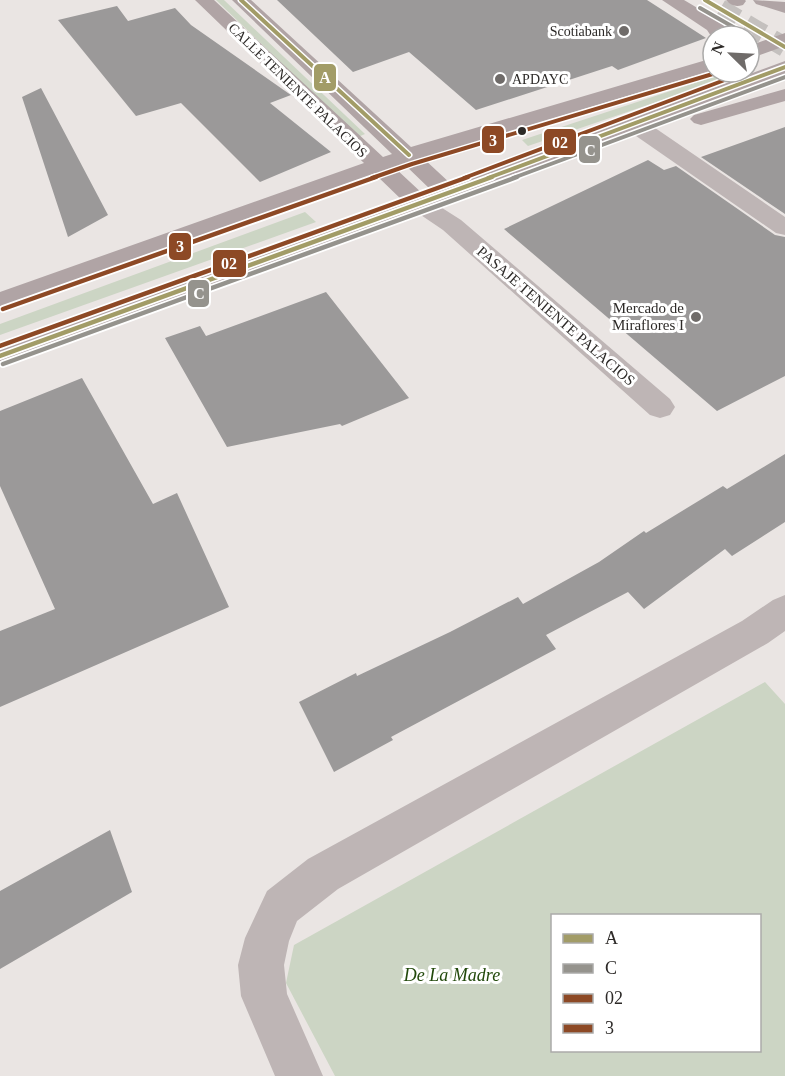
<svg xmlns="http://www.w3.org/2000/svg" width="785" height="1076" viewBox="0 0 785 1076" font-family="'Times New Roman',serif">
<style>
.green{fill:#ccd5c4;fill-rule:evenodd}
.building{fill:#9b9999}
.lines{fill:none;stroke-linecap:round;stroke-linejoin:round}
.major-tunnel{stroke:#c4c0be;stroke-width:20;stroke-dasharray:20 10;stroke-linecap:butt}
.minor{fill:#beb5b5;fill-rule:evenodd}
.major{fill:#b0a4a5;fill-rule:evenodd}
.bus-1-far1-casing{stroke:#fff;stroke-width:7}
.bus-1-casing{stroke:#fff;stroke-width:8}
.bus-2-far1-casing{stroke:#fff;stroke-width:7}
.bus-2-casing{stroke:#fff;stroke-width:8}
.bus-3-far1-casing{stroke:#fff;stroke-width:7}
.bus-3-casing{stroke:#fff;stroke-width:8}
.bus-4-far1-casing{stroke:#fff;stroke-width:7}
.bus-4-casing{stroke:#fff;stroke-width:8}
.bus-1-far1{stroke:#a29c67;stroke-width:4}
.bus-1{stroke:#a29c67;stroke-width:4.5}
.bus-2-far1{stroke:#95938d;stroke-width:4}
.bus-2{stroke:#95938d;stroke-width:4.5}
.bus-3-far1{stroke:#8d4925;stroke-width:4}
.bus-3{stroke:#8d4925;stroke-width:4.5}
.bus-4-far1{stroke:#8d4925;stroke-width:4}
.bus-4{stroke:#8d4925;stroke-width:4.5}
.poi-dot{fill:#6f6b69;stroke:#fff;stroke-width:2}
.bus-dot{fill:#2d2a28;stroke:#fff;stroke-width:2}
.labels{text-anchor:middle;stroke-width:6;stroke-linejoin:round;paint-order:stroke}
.far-poi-label{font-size:14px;fill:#2d2a28;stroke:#fff;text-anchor:end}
.far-street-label{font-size:14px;fill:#2d2a28;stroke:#fff}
.poi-label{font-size:15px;fill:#2d2a28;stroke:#fff;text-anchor:end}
.street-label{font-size:15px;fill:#2d2a28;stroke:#fff}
.near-park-label{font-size:18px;font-style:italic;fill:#22490b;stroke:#fff}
.line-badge{stroke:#fff;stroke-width:2}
.badge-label{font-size:16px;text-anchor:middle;font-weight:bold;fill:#fff}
</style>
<rect width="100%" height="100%" fill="#eae5e3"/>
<path class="green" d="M216 0H224L365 134 358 137Z
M728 72H744L528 146 522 140Z
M305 212 316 222 0 335V324Z
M765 682 785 704V1076H335L286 983 294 945ZM552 916H760V1050H552Z"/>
<path class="building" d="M277 0H647L706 38 618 70 612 66 476 110 409 52 353 72Z
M117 6 128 21 175 8 191 25 288 93 291 95 270 103 331 152 260 182 181 103 136 116 58 20Z
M41 88 108 215 68 237 22 97Z
M785 127V214L701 157Z
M648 160 664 170 676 166 775 235 785 237V376L717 411 504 229Z
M326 292 409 398 342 426 340 424 227 447 165 338 200 326 206 336Z
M82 378 153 504 177 493 229 607 0 707V631L55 609 0 486V411Z
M785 454V522L732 556 725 549 644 609 628 592 546 635 556 649 391 737 393 740 334 772 299 702 356 673 357 676 450 632 518 597 523 604 599 562 644 531 646 533 723 486 727 489Z
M110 830 132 892 0 969V891Z"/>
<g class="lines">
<path class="major-tunnel" d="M720 9 785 47"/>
<path class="minor" d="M634 118 642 119 785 217V235L776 233 626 129 623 124 626 119Z
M420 197 428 199 461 220 670 399 675 407 670 415 660 418 650 415 443 230 412 209 408 204 412 199Z
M785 595V631L768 643 338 889 297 921 289 941 284 965 287 994 323 1076H275L241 996 238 965 245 938 267 891 308 859 742 621 773 600Z"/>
<path class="major" d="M195 0H214L383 157 392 154 232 0H251L411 147 713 58V70L423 158 451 184 785 61V74L428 209 0 366V346L404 202 376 175 0 310V292L364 163ZM404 164 432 191 424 195 395 168Z
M662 0H684L721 22 729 32V36H713V39L707 30Z
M726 0H745L746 1 743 5C736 7 731 6 726 0Z
M753 0 785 2V13L756 4Z
M785 33V46L749 59V46Z
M785 89V101L701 125 694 123 690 119 694 115Z"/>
<g class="bus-1-far1-casing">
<path id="bus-1-far1" d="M241 0 409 155
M705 0 785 47
M488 178 785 67"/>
</g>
<g class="bus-1-casing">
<path id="bus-1" d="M0 356 492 177"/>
</g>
<g class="bus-2-far1-casing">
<path id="bus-2-far1" d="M700 8 749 36
M513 178 785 77"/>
</g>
<g class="bus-2-casing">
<path id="bus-2" d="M3 364 517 177"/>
</g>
<g class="bus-3-far1-casing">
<path id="bus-3-far1" d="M464 178 746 72"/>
</g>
<g class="bus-3-casing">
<path id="bus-3" d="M0 346 468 177"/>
</g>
<g class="bus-4-far1-casing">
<path id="bus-4-far1" d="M372 178 412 164 716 73"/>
</g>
<g class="bus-4-casing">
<path id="bus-4" d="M3 309 376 177"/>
</g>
<use href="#bus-1-far1" class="bus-1-far1"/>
<use href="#bus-1" class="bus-1"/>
<use href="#bus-2-far1" class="bus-2-far1"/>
<use href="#bus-2" class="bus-2"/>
<use href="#bus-3-far1" class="bus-3-far1"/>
<use href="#bus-3" class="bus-3"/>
<use href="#bus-4-far1" class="bus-4-far1"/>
<use href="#bus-4" class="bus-4"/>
</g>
<g class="poi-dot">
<circle cx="624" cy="31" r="6"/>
<circle cx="500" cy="79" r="6"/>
<circle cx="696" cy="317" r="6"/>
</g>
<circle class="bus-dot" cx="522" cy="131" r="5"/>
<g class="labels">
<g class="far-poi-label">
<text x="612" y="36">Scotiabank</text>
<text x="512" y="84" text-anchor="start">APDAYC</text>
</g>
<g class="far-street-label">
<text transform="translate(298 90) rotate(44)" y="5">CALLE TENIENTE PALACIOS</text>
</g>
<g class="poi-label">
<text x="684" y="313">Mercado de<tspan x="684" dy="17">Miraflores I</tspan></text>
</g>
<g class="street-label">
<text transform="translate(556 316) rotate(41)" y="5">PASAJE TENIENTE PALACIOS</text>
</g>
<g class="near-park-label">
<text x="452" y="981">De La Madre</text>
</g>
</g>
<g class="line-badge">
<rect x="313" y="63" width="24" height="29" rx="6" fill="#a29c67"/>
<rect x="481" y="125" width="24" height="29" rx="6" fill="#8d4925"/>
<rect x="543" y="128" width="34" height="28" rx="6" fill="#8d4925"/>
<rect x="578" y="135" width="23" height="29" rx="6" fill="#95938d"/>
<rect x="168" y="232" width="24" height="29" rx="6" fill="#8d4925"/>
<rect x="212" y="249" width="35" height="29" rx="6" fill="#8d4925"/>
<rect x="187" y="279" width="23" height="29" rx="6" fill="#95938d"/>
</g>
<g class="badge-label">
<text x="325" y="83">A</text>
<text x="493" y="146">3</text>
<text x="560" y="148">02</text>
<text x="590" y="156">C</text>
<text x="180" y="252">3</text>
<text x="229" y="269">02</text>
<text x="199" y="299">C</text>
</g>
<rect x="551" y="914" width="210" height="138" fill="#ffffff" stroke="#abaaa9" stroke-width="1.5"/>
<rect x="563" y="934" width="30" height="9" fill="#a29c67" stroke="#abaaa9" stroke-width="1.5"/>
<text x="605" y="944" font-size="18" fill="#2d2a28">A</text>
<rect x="563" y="964" width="30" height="9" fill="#95938d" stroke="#abaaa9" stroke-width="1.5"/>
<text x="605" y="974" font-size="18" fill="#2d2a28">C</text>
<rect x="563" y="994" width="30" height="9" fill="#8d4925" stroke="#abaaa9" stroke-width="1.5"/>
<text x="605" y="1004" font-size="18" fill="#2d2a28">02</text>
<rect x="563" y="1024" width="30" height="9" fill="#8d4925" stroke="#abaaa9" stroke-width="1.5"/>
<text x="605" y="1034" font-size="18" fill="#2d2a28">3</text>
<g transform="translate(731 54) rotate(294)"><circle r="28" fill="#ffffff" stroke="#abaaa9" stroke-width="1.5"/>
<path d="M0-4.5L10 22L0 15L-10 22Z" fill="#6f6b69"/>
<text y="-9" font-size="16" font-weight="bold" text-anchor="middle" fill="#2d2a28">N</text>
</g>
</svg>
